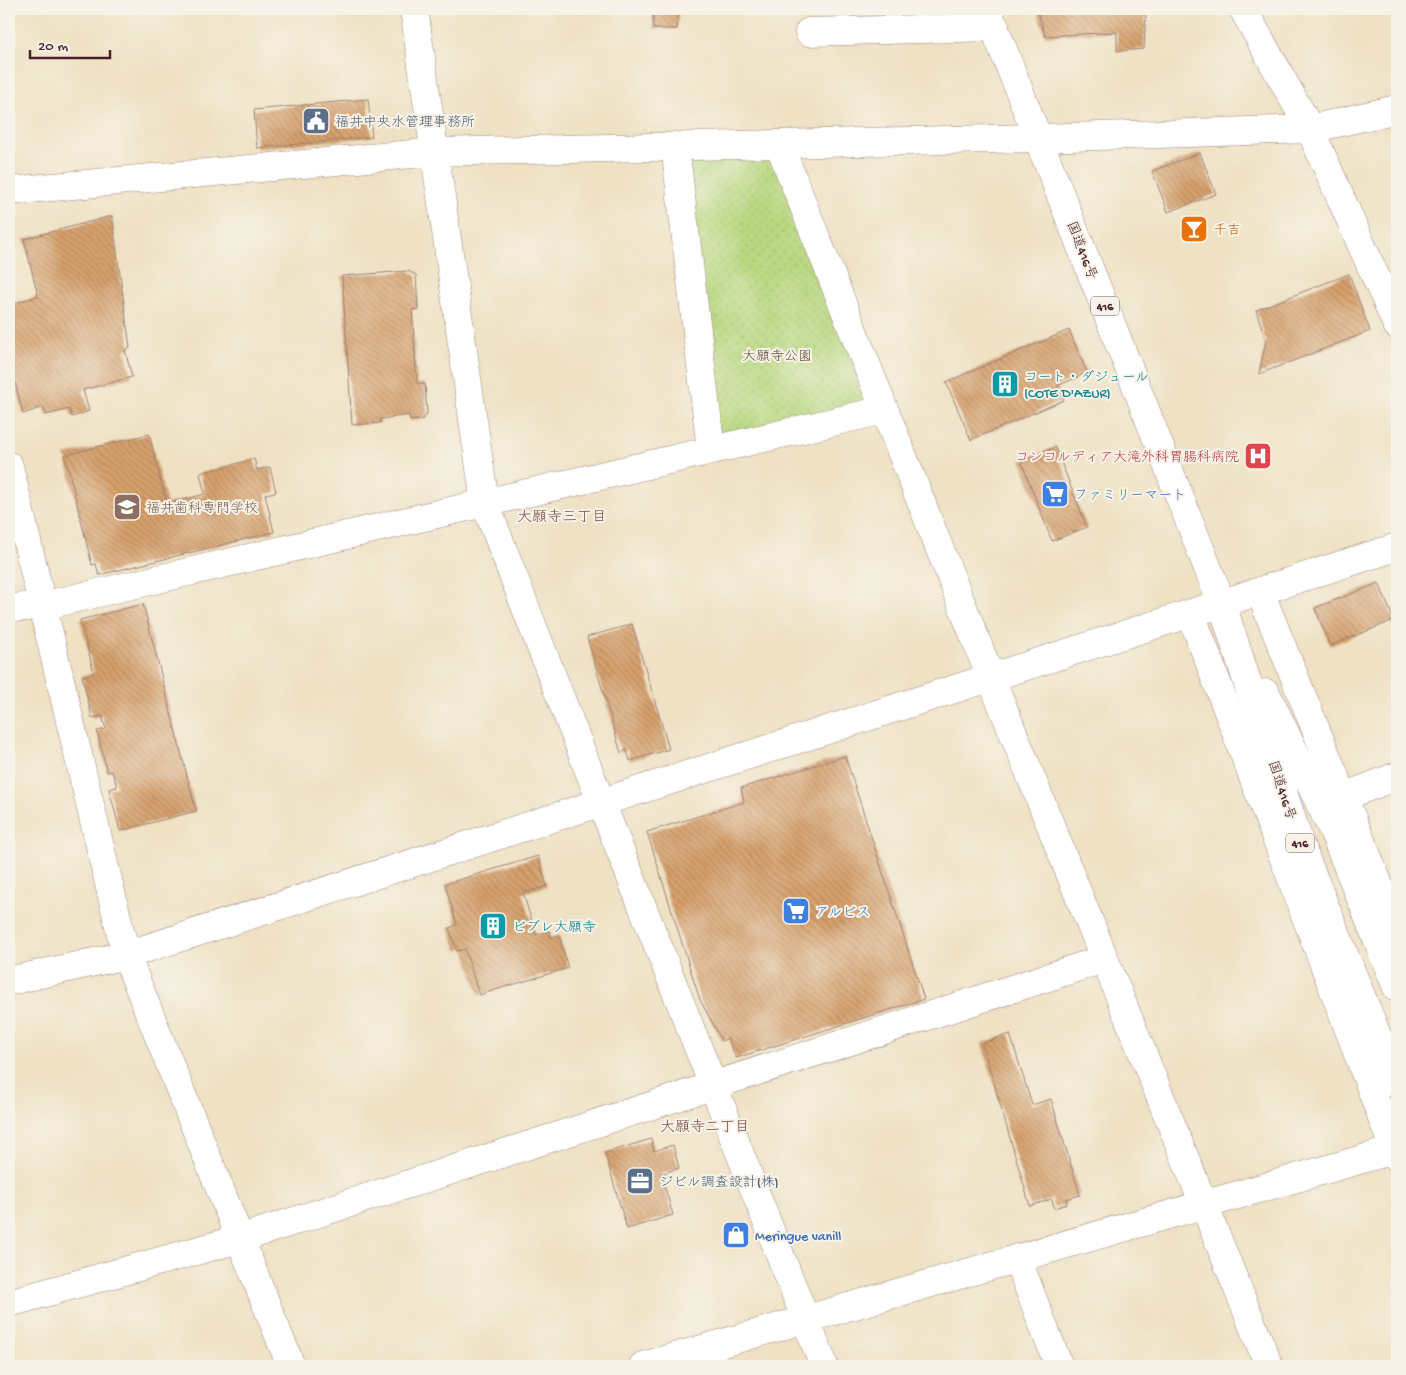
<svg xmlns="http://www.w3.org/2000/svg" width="1406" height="1375" viewBox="0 0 1406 1375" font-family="'Gochi Hand','Klee One',sans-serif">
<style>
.park{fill:url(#park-dots);stroke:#817c56}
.building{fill:url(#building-back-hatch)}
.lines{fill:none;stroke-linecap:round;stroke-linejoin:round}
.minor-casing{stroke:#9c8077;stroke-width:29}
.highway-casing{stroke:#9c8077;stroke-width:29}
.minor{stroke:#fff;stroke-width:28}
.highway{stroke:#fff;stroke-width:28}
.labels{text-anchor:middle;stroke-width:4;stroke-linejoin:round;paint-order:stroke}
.shield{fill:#f7f3e8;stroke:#7e5f64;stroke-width:1}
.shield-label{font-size:12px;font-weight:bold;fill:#4a1f2b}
.service-label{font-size:14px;fill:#4e5e75;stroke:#f7f3e8;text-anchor:start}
.food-label{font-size:14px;fill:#c56008;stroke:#f7f3e8;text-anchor:start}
.street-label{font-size:14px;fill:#4a1f2b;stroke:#f7f3e8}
.park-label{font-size:14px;fill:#664d40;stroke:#f7f3e8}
.culture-label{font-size:14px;fill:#0d838f;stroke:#f7f3e8;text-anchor:start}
.health-label{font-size:14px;fill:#be3a42;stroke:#f7f3e8;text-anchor:end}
.shop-label{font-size:14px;fill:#366cbe;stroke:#f7f3e8;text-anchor:start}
.education-label{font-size:14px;fill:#785e54;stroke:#f7f3e8;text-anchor:start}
.neighbourhood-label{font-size:15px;fill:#7b4c42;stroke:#f7f3e8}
</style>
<defs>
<pattern id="park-dots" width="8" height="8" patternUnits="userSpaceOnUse" patternTransform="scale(1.25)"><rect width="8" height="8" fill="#b8d880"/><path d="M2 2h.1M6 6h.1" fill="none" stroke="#a0b96f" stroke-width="1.8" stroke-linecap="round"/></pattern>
<pattern id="building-back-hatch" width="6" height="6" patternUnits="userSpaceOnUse" patternTransform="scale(1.25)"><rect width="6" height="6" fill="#d7a16d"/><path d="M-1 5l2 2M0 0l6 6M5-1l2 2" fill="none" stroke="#b0835a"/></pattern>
</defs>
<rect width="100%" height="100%" fill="#f7f3e8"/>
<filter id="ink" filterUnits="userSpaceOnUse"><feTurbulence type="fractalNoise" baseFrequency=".02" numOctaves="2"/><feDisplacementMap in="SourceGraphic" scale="10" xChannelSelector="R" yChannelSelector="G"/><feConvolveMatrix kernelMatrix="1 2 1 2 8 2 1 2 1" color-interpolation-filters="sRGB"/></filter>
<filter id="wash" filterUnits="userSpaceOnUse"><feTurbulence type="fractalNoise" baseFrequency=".0096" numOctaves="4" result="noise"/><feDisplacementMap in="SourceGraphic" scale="20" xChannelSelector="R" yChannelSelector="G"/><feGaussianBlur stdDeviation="1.12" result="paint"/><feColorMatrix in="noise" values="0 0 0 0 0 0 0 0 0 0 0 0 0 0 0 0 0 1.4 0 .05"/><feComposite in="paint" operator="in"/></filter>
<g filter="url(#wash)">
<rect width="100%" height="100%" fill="#efe1c3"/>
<path class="park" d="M775 149 870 393 862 410 714 443 681 152Z"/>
<g id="blocks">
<path class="building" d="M653 9H679L677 29H653Z
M1037 9H1146L1144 49 1117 51V32L1045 36Z
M368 99 372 137 257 148 254 110Z
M1200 153 1216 194 1168 212 1152 171Z
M112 216 130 348 125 350 132 377 83 390 89 411 72 417 69 409 46 415 43 407 23 414 9 358V305L38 296 24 239Z
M408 271 416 275 418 309 412 310 417 383 425 384 427 414 423 419 410 421 409 415 381 419 380 423 352 425 342 276Z
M1349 274 1370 331 1259 374 1266 341 1256 310Z
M1069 330 1087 373 1057 386 1064 400 971 440 946 382Z
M149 434 167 504 205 494 200 473 254 459 257 470 270 467 276 492 265 494 274 532 99 575 96 564 92 565 65 455Z
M1055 447 1087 527 1052 541 1021 461Z
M1379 583 1394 620 1330 646 1315 608Z
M143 604 196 811 120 831 109 789 117 787 112 771 107 772 97 731 106 729 102 716 92 718 82 676 94 673 80 620Z
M632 624 669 749 630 761 627 750 621 753 587 637Z
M845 756 924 999 736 1058 728 1038 722 1041 700 1000 647 832 744 802 741 788Z
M538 856 547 886 523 893 536 935 549 931 551 938 559 935 568 968 479 995 465 949 457 951 449 928 457 925 445 884Z
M1010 1034 1032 1105 1051 1099 1080 1195 1066 1199 1067 1204 1054 1208 1052 1199 1030 1206 982 1043Z
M651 1139 654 1151 673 1145 679 1168 661 1174 673 1215 627 1229 605 1153Z"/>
</g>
</g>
<g filter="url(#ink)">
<use href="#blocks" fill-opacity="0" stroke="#9c8077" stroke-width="1"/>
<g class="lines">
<g class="minor-casing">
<path id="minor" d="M414 9 485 503 601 802 824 1366
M1243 9 1310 129 1397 325
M809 32 995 27
M779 144 991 678 1269 1366
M675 146 711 450
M9 191 434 152 1039 138 1310 129 1397 109
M9 466 126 955 291 1366
M1260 592 1397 929
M9 608 42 606 884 410
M1191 614 1397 1157
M1343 797 1397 776
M9 981 126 955 1397 547
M1017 1258 1059 1366
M9 1303 239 1239 1104 959
M643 1366 1394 1150"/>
</g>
<g class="highway-casing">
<path id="highway" d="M987 9 1222 604 1301 847 1397 1084
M1266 693 1334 833 1397 988"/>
</g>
<use href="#minor" class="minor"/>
<use href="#highway" class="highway"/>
</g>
</g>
<defs>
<g id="civic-square" transform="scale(1.4375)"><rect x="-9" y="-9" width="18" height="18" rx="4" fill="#5c6f8a" stroke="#f7f3e8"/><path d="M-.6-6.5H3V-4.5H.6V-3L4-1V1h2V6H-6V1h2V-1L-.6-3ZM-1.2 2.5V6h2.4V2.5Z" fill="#fff"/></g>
<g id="bar-square" transform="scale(1.4375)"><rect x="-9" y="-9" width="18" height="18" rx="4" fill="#e8710a" stroke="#f7f3e8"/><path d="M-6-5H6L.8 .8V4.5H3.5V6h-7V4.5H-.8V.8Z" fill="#fff"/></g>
<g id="building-square" transform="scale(1.4375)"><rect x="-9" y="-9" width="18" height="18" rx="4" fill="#0f9aa8" stroke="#f7f3e8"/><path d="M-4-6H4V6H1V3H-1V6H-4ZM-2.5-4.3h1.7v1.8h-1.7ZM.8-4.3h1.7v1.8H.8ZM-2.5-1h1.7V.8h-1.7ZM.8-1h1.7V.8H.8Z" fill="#fff"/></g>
<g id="hospital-square" transform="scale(1.4375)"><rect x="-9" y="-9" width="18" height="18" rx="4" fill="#e0444e" stroke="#f7f3e8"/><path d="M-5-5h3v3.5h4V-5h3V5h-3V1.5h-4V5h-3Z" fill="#fff"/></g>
<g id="supermarket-square" transform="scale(1.4375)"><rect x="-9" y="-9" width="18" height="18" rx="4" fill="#3f7fe0" stroke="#f7f3e8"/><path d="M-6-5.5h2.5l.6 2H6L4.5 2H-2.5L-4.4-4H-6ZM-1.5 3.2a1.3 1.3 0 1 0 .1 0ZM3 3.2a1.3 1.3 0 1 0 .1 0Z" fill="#fff"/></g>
<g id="university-square" transform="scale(1.4375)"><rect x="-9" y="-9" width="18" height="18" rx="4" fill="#8d6e63" stroke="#f7f3e8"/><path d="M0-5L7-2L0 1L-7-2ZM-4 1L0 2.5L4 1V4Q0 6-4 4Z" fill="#fff"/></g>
<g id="office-square" transform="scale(1.4375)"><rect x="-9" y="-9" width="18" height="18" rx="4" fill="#5c6f8a" stroke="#f7f3e8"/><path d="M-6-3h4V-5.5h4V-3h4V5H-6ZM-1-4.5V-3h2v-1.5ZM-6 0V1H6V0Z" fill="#fff"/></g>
<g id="shop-square" transform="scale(1.4375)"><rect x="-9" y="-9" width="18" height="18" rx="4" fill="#3f7fe0" stroke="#f7f3e8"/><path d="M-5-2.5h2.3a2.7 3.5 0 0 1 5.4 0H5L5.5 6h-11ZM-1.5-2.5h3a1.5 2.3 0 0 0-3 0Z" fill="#fff"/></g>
</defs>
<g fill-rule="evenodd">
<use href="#civic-square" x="316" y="121"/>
<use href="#bar-square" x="1194" y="229"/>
<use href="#building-square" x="1005" y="384"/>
<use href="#hospital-square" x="1258" y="456"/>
<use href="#supermarket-square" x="1055" y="494"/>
<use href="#university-square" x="127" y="507"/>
<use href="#supermarket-square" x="796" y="911"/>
<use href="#building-square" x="493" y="926"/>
<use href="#office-square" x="640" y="1181"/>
<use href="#shop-square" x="736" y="1235"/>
</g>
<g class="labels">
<g class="shield">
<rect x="1091" y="296.5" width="28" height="19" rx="4"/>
<rect x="1286" y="833.5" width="28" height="19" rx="4"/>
</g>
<g class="shield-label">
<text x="1105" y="310">416</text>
<text x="1300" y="847">416</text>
</g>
<g class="service-label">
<text x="335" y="126">福井中央水管理事務所</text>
<text x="659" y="1186">ジビル調査設計(株)</text>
</g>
<g class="food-label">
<text x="1213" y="234">千吉</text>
</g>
<g class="street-label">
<text transform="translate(1083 250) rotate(69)" y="5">国道416号</text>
<text transform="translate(1283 790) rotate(72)" y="5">国道416号</text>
</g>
<g class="park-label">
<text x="777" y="360">大願寺公園</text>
</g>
<g class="culture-label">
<text x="1024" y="381">コート・ダジュール<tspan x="1024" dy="16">(COTE D'AZUR)</tspan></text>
<text x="512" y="931">ビブレ大願寺</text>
</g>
<g class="health-label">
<text x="1239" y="461">コンコルディア大滝外科胃腸科病院</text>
</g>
<g class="shop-label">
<text x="1074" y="499">ファミリーマート</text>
<text x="815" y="916">アルビス</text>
<text x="755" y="1240">Meringue vanill</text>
</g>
<g class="education-label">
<text x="146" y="512">福井歯科専門学校</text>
</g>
<g class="neighbourhood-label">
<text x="562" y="521">大願寺三丁目</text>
<text x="705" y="1131">大願寺二丁目</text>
</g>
</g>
<rect width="1406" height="1375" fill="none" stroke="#f7f3e8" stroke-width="30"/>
<path d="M30 50v8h80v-8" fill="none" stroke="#4a1f2b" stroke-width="2.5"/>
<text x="38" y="50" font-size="15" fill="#4a1f2b" stroke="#f7f3e8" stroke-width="4" paint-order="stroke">20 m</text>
</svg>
